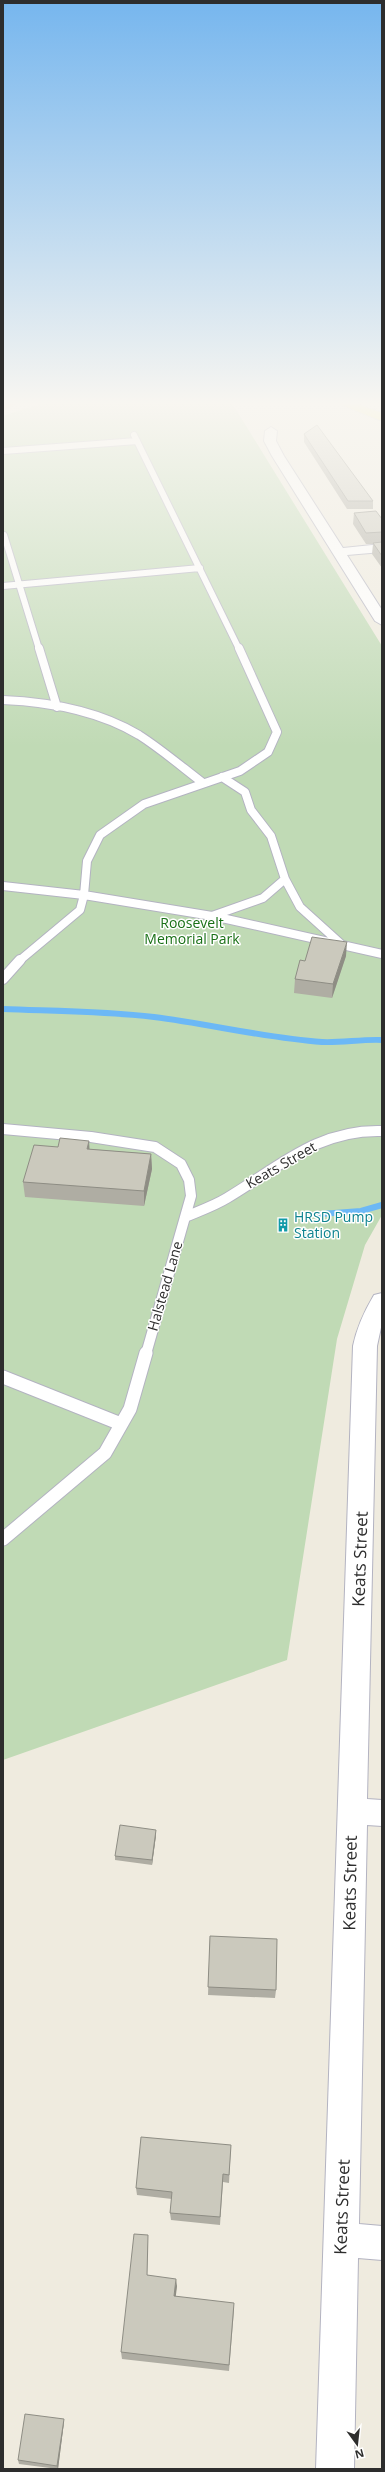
<svg xmlns="http://www.w3.org/2000/svg" width="385" height="2472" viewBox="0 0 385 2472" font-family="'Open Sans',sans-serif">
<style>
.cemetery{fill:#c0dab5}
.lines{fill:none;stroke-linecap:round;stroke-linejoin:round}
.stream{stroke:#6cb8f6;stroke-width:6}
.lane-far3-casing{stroke:#b3b3c1;stroke-width:8}
.lane-far2-casing{stroke:#b3b3c1;stroke-width:10}
.lane-far1-casing{stroke:#b3b3c1;stroke-width:12}
.lane-casing{stroke:#b3b3c1;stroke-width:15}
.street-casing{stroke:#b3b3c1;stroke-width:2}
.primary-casing{stroke:#cdcdcd;stroke-width:2}
.highway-casing{stroke:#cdcdcd;stroke-width:2}
.lane-far3{stroke:#fff;stroke-width:6}
.lane-far2{stroke:#fff;stroke-width:8}
.lane-far1{stroke:#fff;stroke-width:10}
.lane{stroke:#fff;stroke-width:13}
.street{fill:#fff;fill-rule:evenodd}
.primary{fill:#f9f159;fill-rule:evenodd}
.highway{fill:#ffc05a;fill-rule:evenodd}
.wall{fill:#afada3}
.shaded-wall{fill:#8e8d84}
.building{fill:#cbc9bd;stroke:#8e8d84}
.labels{text-anchor:middle;stroke-width:3;stroke-linejoin:round;paint-order:stroke}
.park-label{font-size:14px;fill:#197016;stroke:#fff}
.street-label{font-size:14px;fill:#2d2d2d;stroke:#fff}
.culture-label{font-size:14px;fill:#0d838f;stroke:#fff;text-anchor:start}
.near-street-label{font-size:17px;fill:#2d2d2d;stroke:#fff}
</style>
<rect width="100%" height="100%" fill="#efebdf"/>
<path class="cemetery" d="M51 400H230L382 646V1215L365 1245 337 1339 287 1660 3 1760V416Z"/>
<g class="lines">
<path class="stream" d="M3 1009C53 1011 104 1011 154 1017 210 1024 265 1038 322 1042 341 1043 362 1039 382 1040
M321 1214 361 1211 382 1205"/>
<g class="lane-far3-casing">
<path id="lane-far3" d="M134 435 239 649
M3 451 137 441
M4 535 39 649
M3 586 200 568"/>
</g>
<g class="lane-far2-casing">
<path id="lane-far2" d="M39 648 57 707
M3 700C49 702 99 711 139 735 161 749 182 767 203 783
M285 879 300 907 341 944
M3 886 84 895 212 916 263 898 285 879 271 836 251 810 245 792 222 777
M213 916 382 954
M19 961 80 910 84 895 87 861 100 835 144 804 240 771 268 752 277 732 239 648"/>
</g>
<g class="lane-far1-casing">
<path id="lane-far1" d="M3 979 20 960
M3 1129 91 1137 155 1147 181 1164 189 1180 191 1196 146 1354
M185 1217C199 1211 214 1206 227 1198 279 1167 318 1129 382 1131"/>
</g>
<g class="lane-casing">
<path id="lane" d="M3 1377 121 1424
M3 1539 105 1453 130 1409 146 1353"/>
</g>
<g class="street-casing">
<path id="street" d="M271 427 277 431 276 441 284 456 343 548 382 544V552L347 555 382 610V625L375 621 272 456 264 441 265 431Z
M382 1293V1323L377 1346 367 1799 382 1800V1826L367 1825 359 2224 382 2226V2260L358 2258 354 2469H316L353 1346C357 1327 364 1312 374 1295Z"/>
</g>
<g class="primary-casing">
<path id="primary" d="M329 400H347L382 413V421Z"/>
</g>
<g class="highway-casing">
<path id="highway" d="M6 400H24L3 410V402Z"/>
</g>
<use href="#lane-far3" class="lane-far3"/>
<use href="#lane-far2" class="lane-far2"/>
<use href="#lane-far1" class="lane-far1"/>
<use href="#lane" class="lane"/>
<use href="#street" class="street"/>
<use href="#primary" class="primary"/>
<use href="#highway" class="highway"/>
</g>
<path class="wall" d="M304 434 373 501V509H347L304 442Z
M354 513 382 519V568L372 554 373 544H366L353 524Z
M346 956 332 998 294 993 295 979 305 961Z
M58 1147 90 1149 151 1154 152 1169 144 1206 25 1197 23 1182Z
M156 1835 152 1865 115 1860V1856Z
M210 1936 276 1990 275 1998 208 1995Z
M231 2145 229 2183 223 2182 220 2225 171 2220 170 2213 172 2199 137 2195 136 2188Z
M148 2243 147 2275 177 2286 175 2296 234 2310 229 2371 122 2359 121 2352Z
M64 2422 58 2469 19 2464 18 2460Z"/>
<path class="shaded-wall" d="M347 942 346 956 332 998 333 984Z
M89 1141 90 1156 87 1149Z
M151 1154 152 1169 144 1206V1191Z
M3 1201 4 1210 3 1211Z
M156 1830V1835L152 1865V1860Z
M176 2279 177 2286 175 2303 174 2296Z
M64 2419V2422L58 2469 57 2466Z"/>
<path class="building" d="M317 425 373 501H348L304 434Z
M376 511 382 519V532L366 533 354 513Z
M382 542V556L373 543Z
M312 937 347 942 333 984 295 979 300 960 305 961Z
M60 1138 89 1141 87 1149 151 1154 144 1191 23 1182 34 1145 58 1147Z
M120 1825 156 1830 152 1860 115 1856Z
M210 1936 277 1939 276 1990 208 1987Z
M141 2137 231 2145 229 2175 223 2174 220 2217 170 2213 172 2192 136 2188Z
M134 2234 148 2235 147 2275 176 2279 174 2296 234 2303 229 2365 121 2352Z
M25 2414 64 2419 57 2466 18 2460Z"/>
<linearGradient id="sky" x2="0" y2="1"><stop stop-color="#76b6ee"/><stop offset="0.54" stop-color="#f8f6f1"/><stop offset="1" stop-color="#f8f6f1" stop-opacity="0"/></linearGradient>
<rect width="385" height="747" fill="url(#sky)"/>
<defs>
<g id="building-bare" transform="scale(1.08)"><path d="M-4-6H4V6H1V3H-1V6H-4ZM-2.5-4.3h1.7v1.8h-1.7ZM.8-4.3h1.7v1.8H.8ZM-2.5-1h1.7V.8h-1.7ZM.8-1h1.7V.8H.8Z" fill="#0f9aa8" stroke="#fff" stroke-width="2.5" paint-order="stroke"/></g>
</defs>
<g fill-rule="evenodd">
<use href="#building-bare" x="283" y="1225"/>
</g>
<g class="labels">
<g class="park-label">
<text x="192" y="928">Roosevelt<tspan x="192" dy="16">Memorial Park</tspan></text>
</g>
<g class="street-label">
<text transform="translate(281 1165) rotate(-30)" y="5">Keats Street</text>
<text transform="translate(165 1286) rotate(-74)" y="5">Halstead Lane</text>
</g>
<g class="culture-label">
<text x="294" y="1222">HRSD Pump<tspan x="294" dy="16">Station</tspan></text>
</g>
<g class="near-street-label">
<text transform="translate(360 1559) rotate(-88)" y="6">Keats Street</text>
<text transform="translate(350 1883) rotate(-89)" y="6">Keats Street</text>
<text transform="translate(342 2207) rotate(-88)" y="6">Keats Street</text>
</g>
</g>
<rect width="385" height="2472" fill="none" stroke="#2d2d2d" stroke-width="8"/>
<g transform="translate(357 2444) rotate(165)" stroke="#ffffff" stroke-width="3" paint-order="stroke">
<path d="M0-3L7 15L0 10L-7 15Z" fill="#2d2d2d"/>
<text y="-6" font-size="11" font-weight="bold" text-anchor="middle" fill="#2d2d2d">N</text>
</g>
</svg>
